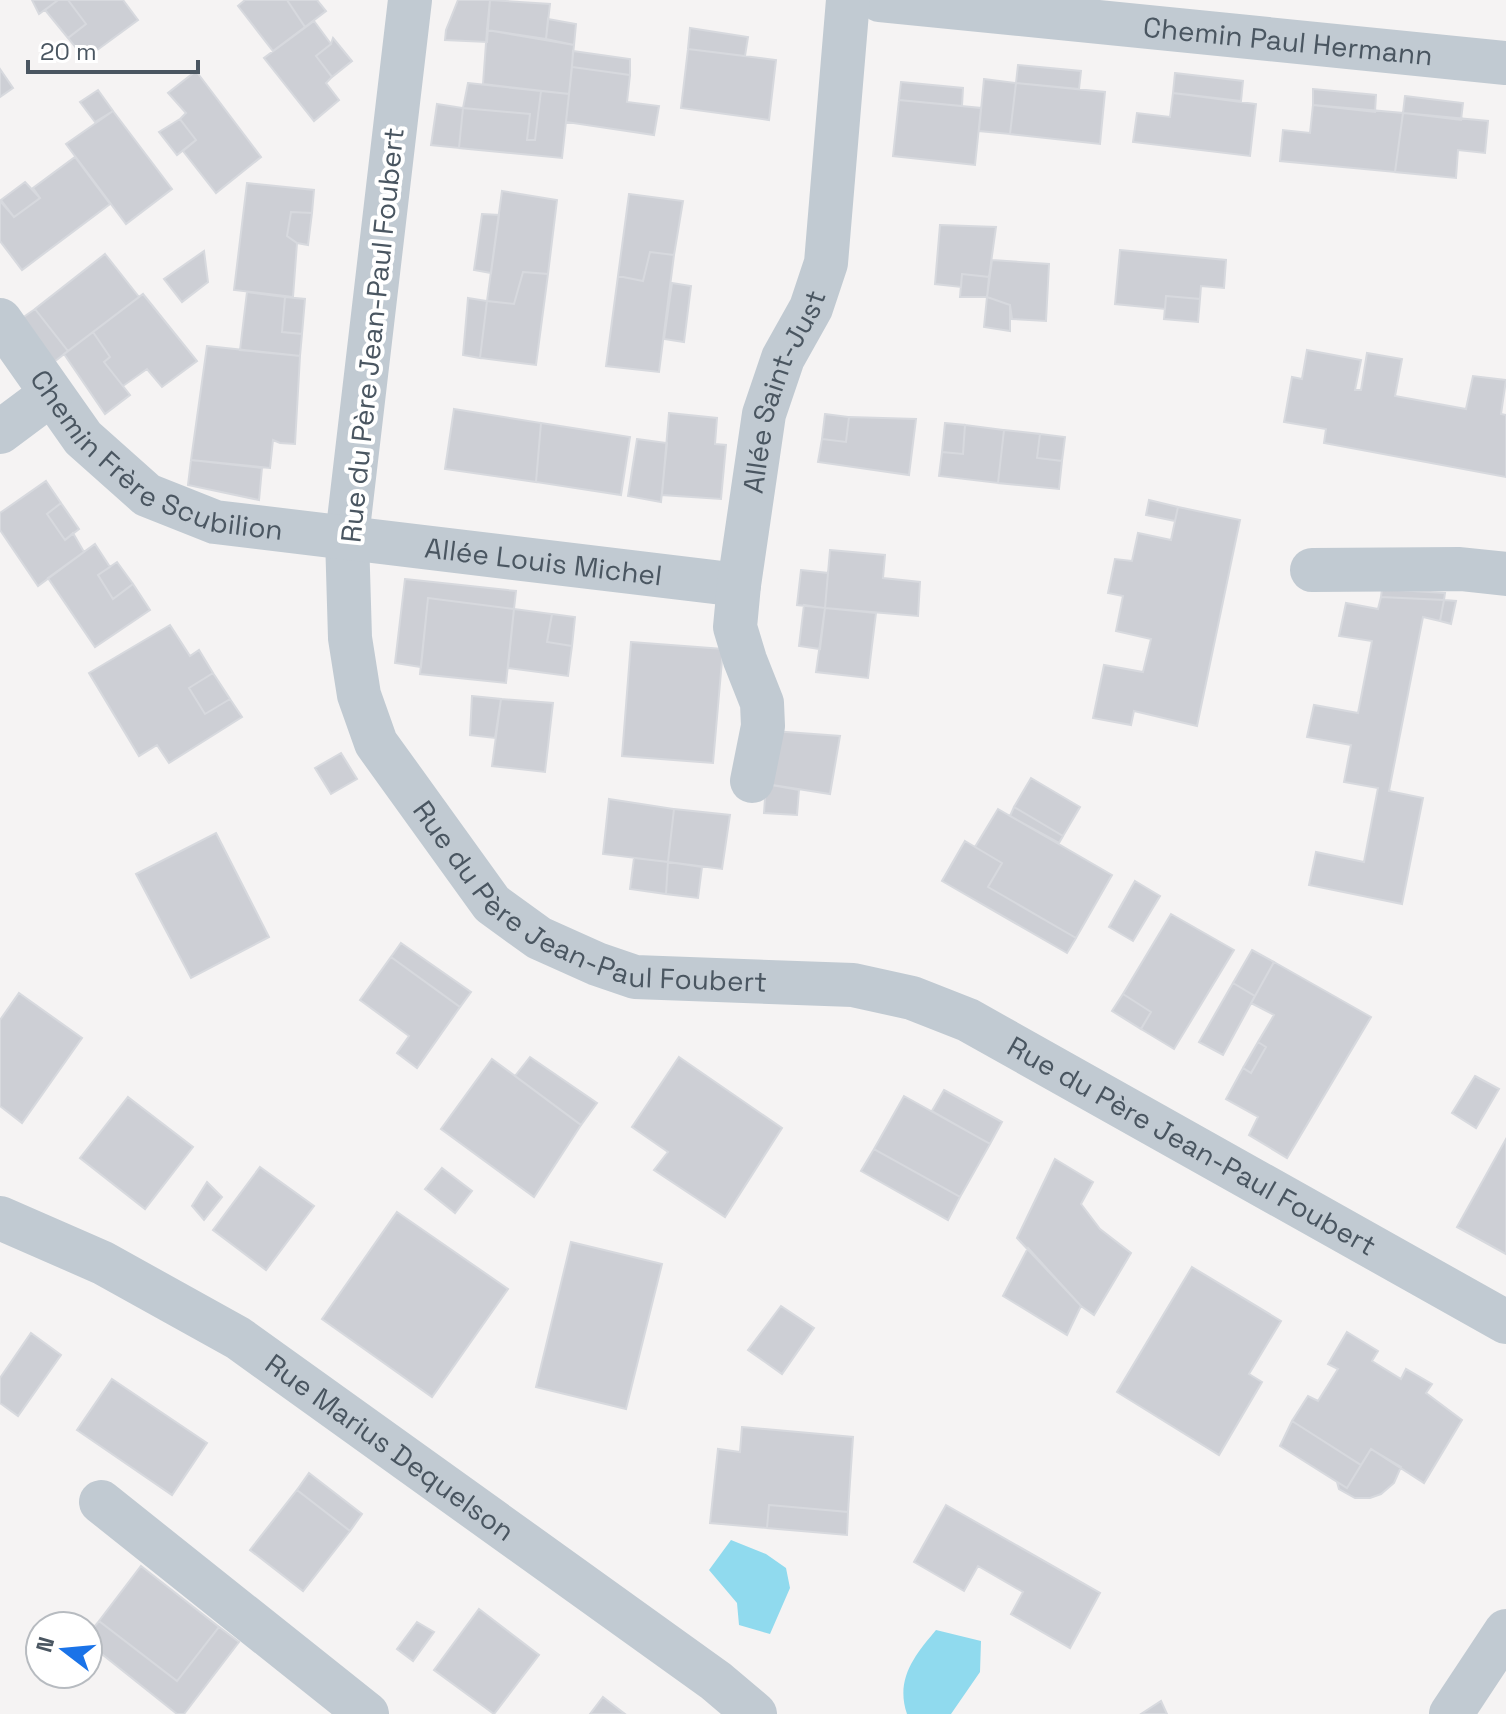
<svg xmlns="http://www.w3.org/2000/svg" width="1506" height="1714" viewBox="0 0 1506 1714" font-family="'Space Grotesk',sans-serif">
<style>
.water{fill:#90daee}
.building{fill:#cdcfd5;stroke:#d7d9de;stroke-width:2}
.lines{fill:none;stroke-linecap:round;stroke-linejoin:round}
.minor{stroke:#c1cad2;stroke-width:44}
.labels{text-anchor:middle;stroke-width:8;stroke-linejoin:round;paint-order:stroke}
.street-label{font-size:28px;fill:#4a5661;stroke:#fff}
</style>
<rect width="100%" height="100%" fill="#f5f3f3"/>
<path class="water" d="M731 1540 766 1554 786 1568 790 1588 770 1634 739 1625 737 1603 709 1570Z
M936 1630 981 1641 980 1672 951 1714H907C895 1679 915 1655 936 1630Z"/>
<path class="building" d="M32 0H56L57 1 39 14Z
M68 0 86 24 68 38 45 10 58 0Z
M68 0H123L138 20 85 59 68 38 86 24Z
M245 0H287L305 27 273 51 238 6Z
M287 0H317L326 11 305 27Z
M458 0H490L487 42 445 40 446 30Z
M490 0 550 4 546 39 487 30Z
M548 19 576 24 574 45 546 39Z
M314 21 331 44 316 56 332 77 326 83 339 100 314 121 264 58Z
M690 28 748 37 745 56 688 49Z
M487 30 574 45 569 94 483 84Z
M333 38 352 61 332 77 316 56 331 44Z
M688 49 776 60 769 120 681 108Z
M573 51 630 59V75L572 67Z
M1018 65 1081 71 1079 89 1016 83Z
M572 67 630 75 627 102 659 106 654 135 566 122Z
M0 69 13 88 0 97Z
M196 71 261 157 216 193 183 151 196 140 180 119 186 113 168 93Z
M1175 73 1243 81 1241 101 1173 93Z
M984 79 1016 83 1010 134 979 131Z
M901 82 963 88 962 106 899 100Z
M468 83 541 91 535 140H527L530 114 463 108Z
M1016 83 1105 92 1100 144 1010 134Z
M1313 89 1376 95 1375 112 1313 105Z
M98 90 113 111 95 122 80 102Z
M541 91 569 94 562 158 459 148 463 108 530 114 527 140H535Z
M1173 93 1256 104 1250 156 1133 142 1137 113 1170 117Z
M1405 96 1463 103 1461 120 1403 113Z
M899 100 981 108 975 165 893 156Z
M437 104 463 108 459 148 431 145Z
M1313 105 1403 113 1395 172 1280 161 1283 130 1310 133Z
M113 111 172 189 126 224 66 144Z
M1403 113 1488 121 1485 153 1458 150 1456 178 1395 172Z
M180 119 196 140 177 155 159 132Z
M75 157 110 204 22 270 0 241V201L14 217 40 198 33 188Z
M25 182 40 198 14 217 1 200Z
M247 183 314 190 312 213 291 212 287 236 297 243 293 297 234 290Z
M502 191 557 200 548 274 523 272 514 304 487 301Z
M629 194 683 201 674 255 650 252 643 281 618 276Z
M291 212 312 213 308 245 297 243 287 236Z
M482 214 499 215 491 273 474 270Z
M940 225 996 227 989 277 962 274 961 287 935 284Z
M1120 250 1226 260 1224 288 1201 286 1200 299 1166 296 1165 309 1115 304Z
M204 251 208 282 182 302 164 279Z
M650 252 674 255 659 372 606 366 618 276 643 281Z
M105 254 139 297 68 351 35 309Z
M992 260 1049 264 1046 321 1012 319 1010 305 987 297Z
M523 272 548 274 536 365 480 358 487 301 514 304Z
M962 274 989 277 987 297H960Z
M672 283 691 286 684 342 664 339Z
M247 292 285 297 282 332 302 334 300 356 240 350Z
M143 294 197 361 162 387 147 369 123 386 104 362 110 357 93 332Z
M1166 296 1200 299 1198 322 1164 319Z
M285 297 305 299 302 334 282 332Z
M987 297 1010 305V331L984 327Z
M468 298 487 301 480 358 463 355Z
M35 309 68 351 54 362 18 321Z
M93 332 110 357 104 362 130 395 105 414 64 354Z
M207 346 300 356 295 444 280 443 273 440 270 468 191 460Z
M1307 350 1361 360 1355 390H1361L1367 353 1402 359 1395 396 1466 409 1473 376 1506 380 1501 414 1506 415V477L1324 443 1326 429 1284 422 1292 377 1302 379Z
M454 409 541 423 536 482 445 469Z
M669 413 717 418 715 444 726 445 721 499 662 495Z
M825 414 849 417 846 442 822 439Z
M849 417 916 419 909 475 818 462 822 439 846 442Z
M541 423 630 437 621 495 536 482Z
M945 423 965 425 963 454 942 452Z
M965 425 1004 430 998 483 939 476 942 452 963 454Z
M1004 430 1040 434 1037 458 1062 461 1059 489 998 483Z
M1040 434 1065 437 1062 461 1037 458Z
M637 439 667 443 661 502 628 496Z
M191 460 262 468 259 500 188 485Z
M46 481 61 503 47 514 65 540 73 533 84 552 38 586 0 530V513Z
M1149 500 1178 507 1175 521 1146 515Z
M61 503 79 529 65 540 47 514Z
M1178 507 1240 520 1197 726 1134 711 1131 725 1093 718 1104 665 1143 672 1151 639 1116 631 1123 596 1108 593 1115 559 1132 561 1138 533 1171 540Z
M95 544 110 567 98 575 113 599 133 584 150 610 95 647 48 578Z
M830 550 885 555 883 578 920 582 918 616 825 608Z
M117 562 133 584 113 599 98 575Z
M801 570 828 573 825 608 797 605Z
M405 579 516 591 514 609 428 598 421 667 395 663Z
M1382 589 1445 593 1444 600 1381 597Z
M1381 597 1444 600 1440 621 1423 617 1389 791 1423 798 1402 904 1309 885 1316 852 1364 862 1378 788 1344 782 1351 745 1307 737 1314 705 1358 713 1372 641 1339 636 1346 603 1378 609Z
M428 598 514 609 506 683 420 674Z
M1444 600 1456 601 1451 624 1440 621Z
M804 605 825 608 820 649 799 646Z
M825 608 876 613 868 678 816 672Z
M514 609 552 614 547 642 572 646 568 676 508 668Z
M552 614 575 617 572 646 547 642Z
M170 625 190 656 199 650 213 673 189 688 205 714 230 699 242 717 169 763 157 745 139 756 89 673Z
M631 642 723 649 713 763 622 756Z
M213 673 230 699 205 714 189 688Z
M472 696 501 699 495 738 470 735Z
M501 699 553 703 545 772 492 766Z
M773 731 840 736 830 794 766 784Z
M341 753 357 779 331 794 315 768Z
M1031 778 1080 807 1063 836 1014 807Z
M766 784 799 790 797 815 764 813Z
M609 799 674 809 668 862 603 854Z
M1014 807 1063 836 1059 843 1010 816Z
M674 809 730 815 722 869 668 862Z
M998 809 1112 875 1076 938 988 887 1002 863 975 847Z
M216 833 269 937 191 978 136 874Z
M965 841 1002 863 988 887 1076 938 1067 953 942 881Z
M634 858 668 862 666 894 630 889Z
M668 862 702 867 698 898 666 894Z
M1135 881 1160 896 1133 941 1109 927Z
M1171 914 1234 950 1174 1049 1141 1029 1151 1012 1123 994Z
M401 943 471 992 460 1007 391 957Z
M1252 950 1274 962 1255 996 1233 983Z
M391 957 460 1007 417 1068 397 1053 409 1036 360 1000Z
M1274 962 1371 1017 1287 1158 1249 1135 1258 1117 1226 1099 1243 1068 1251 1073 1266 1047 1258 1042 1274 1015 1251 1003Z
M1233 983 1255 996 1223 1055 1199 1042Z
M19 993 82 1038 22 1123 0 1106V1020Z
M1123 994 1151 1012 1141 1029 1112 1011Z
M1258 1042 1266 1047 1251 1073 1243 1068Z
M530 1057 597 1103 581 1125 515 1076Z
M679 1057 782 1128 725 1217 654 1170 668 1152 632 1127Z
M492 1059 581 1125 534 1197 441 1129Z
M1475 1076 1499 1089 1476 1128 1452 1113Z
M944 1090 1002 1122 990 1144 932 1111Z
M904 1096 990 1144 960 1197 874 1149Z
M128 1097 193 1147 145 1209 80 1158Z
M1506 1139V1254L1457 1227Z
M874 1149 960 1197 948 1220 861 1171Z
M1055 1159 1093 1182 1081 1204 1100 1229 1131 1253 1094 1315 1081 1306 1017 1238Z
M260 1167 314 1206 266 1270 213 1230Z
M442 1168 472 1191 455 1213 425 1189Z
M207 1182 222 1197 204 1220 192 1206Z
M397 1212 508 1289 432 1397 322 1319Z
M571 1242 662 1264 626 1409 536 1387Z
M1028 1248 1081 1306 1067 1335 1003 1296Z
M1192 1267 1281 1321 1249 1374 1262 1382 1219 1455 1117 1392Z
M781 1306 814 1328 782 1374 748 1350Z
M1347 1332 1378 1351 1372 1361 1401 1379 1406 1369 1432 1384 1426 1393 1462 1420 1424 1483 1371 1449 1361 1465 1292 1421 1308 1396 1318 1401 1338 1369 1328 1364Z
M31 1333 61 1355 18 1416 0 1403V1378Z
M112 1379 207 1443 172 1495 77 1430Z
M1292 1421 1361 1465 1347 1488 1280 1446Z
M742 1427 853 1437 848 1512 769 1505 767 1528 710 1523 718 1449 740 1452Z
M1371 1449 1401 1467 1394 1483 1381 1494 1370 1498H1355L1339 1489 1337 1482 1347 1488Z
M309 1473 362 1514 350 1531 297 1490Z
M297 1490 350 1531 303 1591 250 1550Z
M769 1505 848 1512 847 1535 767 1528Z
M946 1505 1100 1593 1070 1648 1011 1614 1023 1592 978 1566 964 1591 914 1562Z
M141 1566 219 1627 177 1681 99 1621Z
M479 1609 539 1655 494 1714 434 1670Z
M99 1621 177 1681 219 1627 239 1642 184 1714H177L88 1643V1634Z
M417 1622 434 1632 413 1661 397 1649Z
M603 1697 625 1714H590Z
M1161 1701 1167 1714H1141Z"/>
<g class="lines">
<g class="minor">
<path id="s1" d="M410 0 347 537 350 638 359 695 376 743 492 904 539 938 597 964 635 977 853 985 912 998 968 1020 1506 1322"/>
<path id="s2" d="M880 0 1506 63"/>
<path id="s3" d="M0 320 83 438 147 495 215 522 739 585"/>
<path d="M0 432 51 394"/>
<path d="M1312 570 1460 569 1506 574"/>
<path id="s4" d="M752 781 763 726 762 703 745 660 735 627 739 585 764 414 783 358 811 308 826 263 848 0"/>
<path id="s5" d="M0 1218 103 1263 238 1338 716 1681 755 1714"/>
<path d="M101 1502 367 1714"/>
<path d="M1451 1714 1506 1631"/>
</g>
</g>
<g class="labels">
<g class="street-label">
<text dy="10" stroke="none"><textPath href="#s2" startOffset="410">Chemin Paul Hermann</textPath></text>
<text transform="translate(372 335) rotate(-84)" y="10">Rue du Père Jean-Paul Foubert</text>
<text dy="10" stroke="none"><textPath href="#s4" startOffset="402">Allée Saint-Just</textPath></text>
<text dy="10" stroke="none"><textPath href="#s3" startOffset="218">Chemin Frère Scubilion</textPath></text>
<text dy="10" stroke="none"><textPath href="#s3" startOffset="634">Allée Louis Michel</textPath></text>
<text dy="10" stroke="none"><textPath href="#s1" startOffset="1034">Rue du Père Jean-Paul Foubert</textPath></text>
<text dy="10" stroke="none"><textPath href="#s1" startOffset="1706">Rue du Père Jean-Paul Foubert</textPath></text>
<text dy="10" stroke="none"><textPath href="#s5" startOffset="454">Rue Marius Dequelson</textPath></text>
</g>
</g>
<g transform="translate(64 1650) rotate(286)"><circle r="38" fill="#ffffff" stroke="#b7bbc0" stroke-width="2"/>
<path d="M0-6L14 30L0 20L-14 30Z" fill="#1a73e8"/>
<text y="-12" font-size="22" font-weight="bold" text-anchor="middle" fill="#4a5661">N</text>
</g>
<path d="M28 60v12h170v-12" fill="none" stroke="#4a5661" stroke-width="4"/>
<text x="40" y="60" font-size="24" fill="#4a5661" stroke="#ffffff" stroke-width="6" paint-order="stroke">20 m</text>
</svg>
